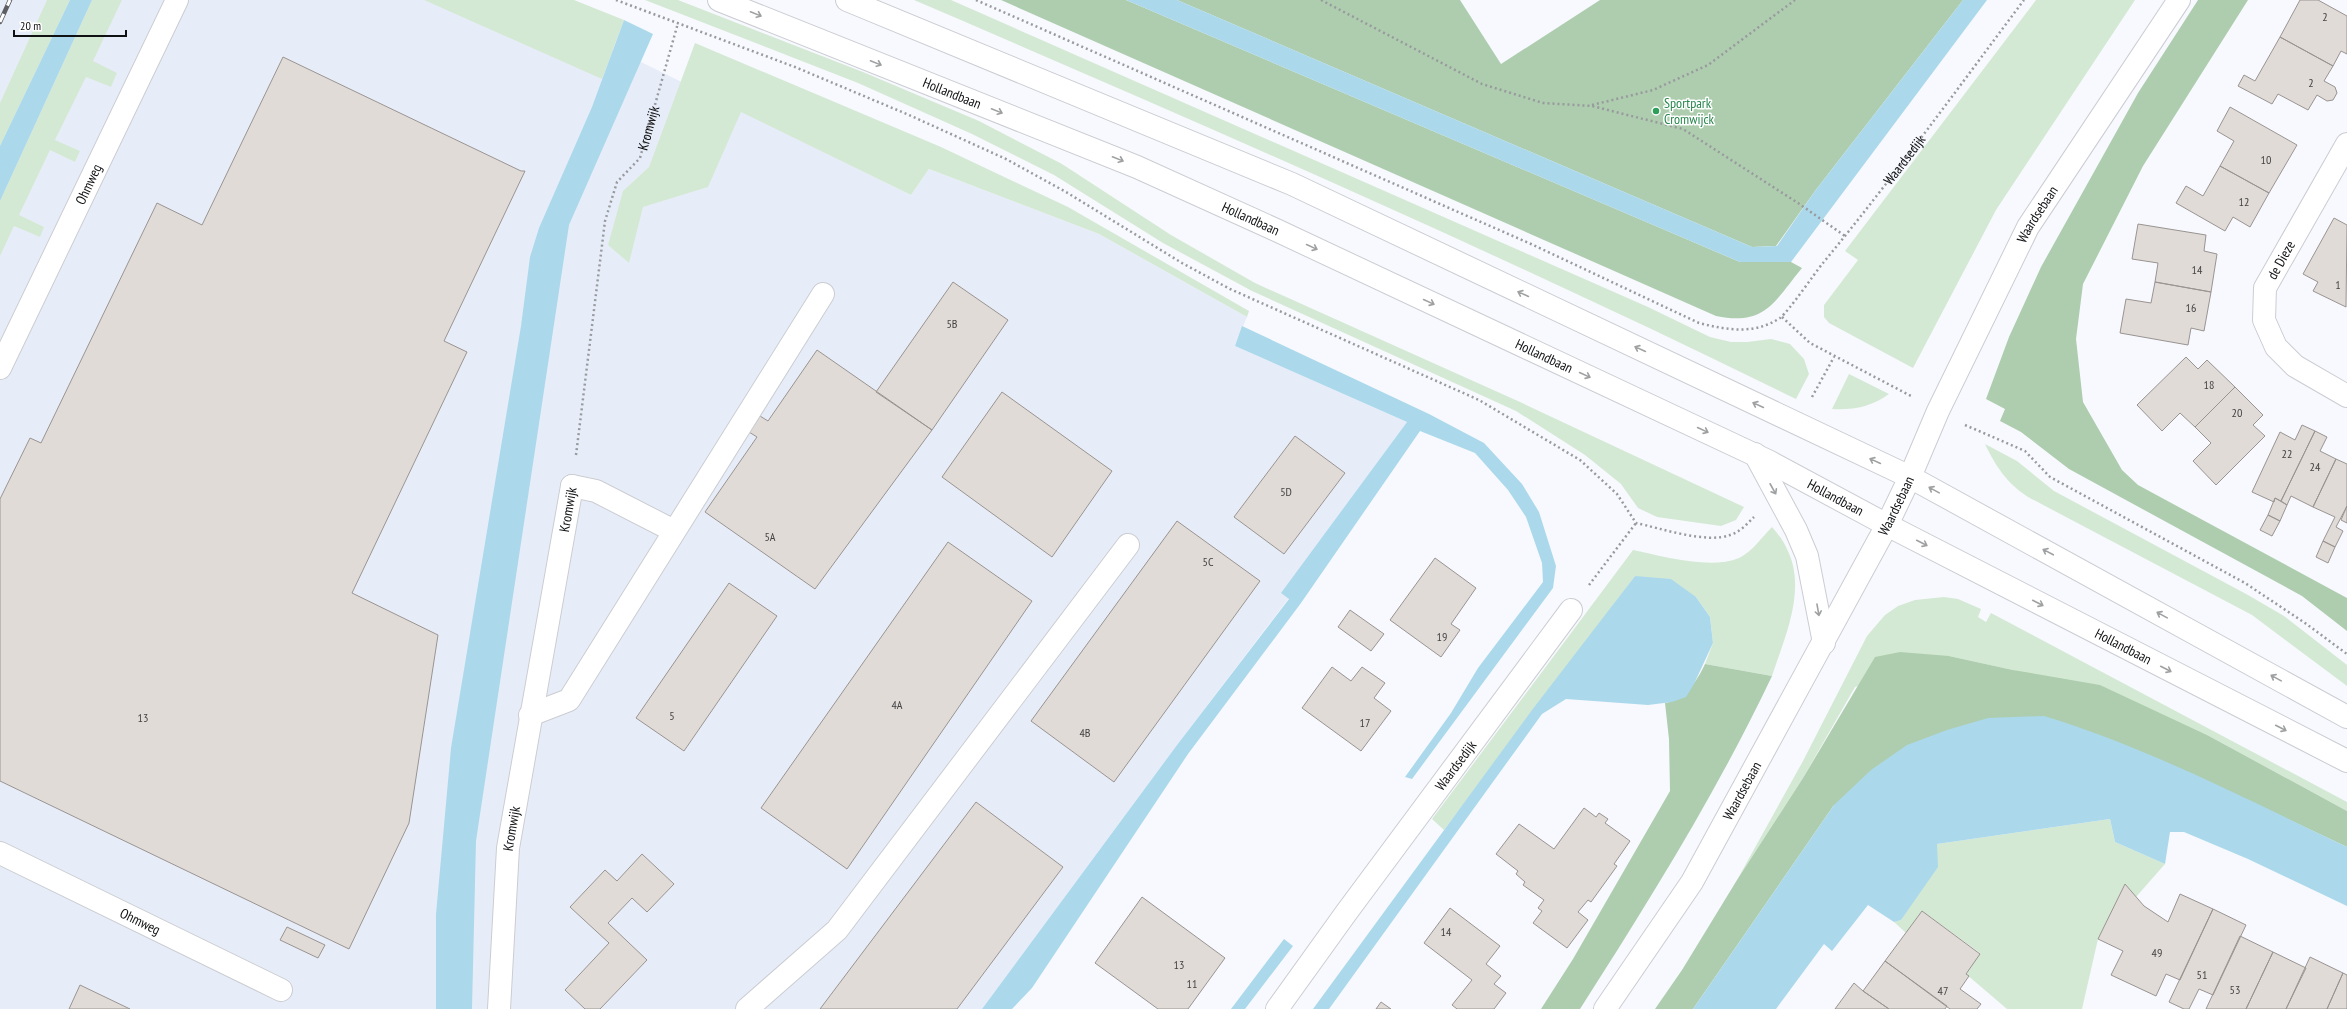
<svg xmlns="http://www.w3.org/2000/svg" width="2347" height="1009" viewBox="0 0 2347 1009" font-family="'PT Sans Narrow',sans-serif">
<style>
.built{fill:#e7edf8}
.green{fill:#d4e9d4}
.forest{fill:#aecdae}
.water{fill:#abd9eb}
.building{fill:#e1dbd8;stroke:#999491}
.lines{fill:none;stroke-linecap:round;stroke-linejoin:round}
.service-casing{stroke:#cbcdd2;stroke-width:24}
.minor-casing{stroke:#cbcdd2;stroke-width:24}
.tertiary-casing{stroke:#cbcdd2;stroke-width:24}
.secondary-casing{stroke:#cbcdd2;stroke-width:24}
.path{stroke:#989a9e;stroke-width:2.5;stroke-dasharray:2 3;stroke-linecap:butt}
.service{stroke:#fff;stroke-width:22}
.minor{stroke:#fff;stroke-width:22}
.tertiary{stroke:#fff;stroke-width:22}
.secondary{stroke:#fff;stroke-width:22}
.rail-casing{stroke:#5d5e62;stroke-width:4.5}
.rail{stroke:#fff;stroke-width:3;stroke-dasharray:9;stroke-linecap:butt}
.oneway{stroke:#9fa0a1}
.leisure-dot{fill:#2e9e5b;stroke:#fff;stroke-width:1.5}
.labels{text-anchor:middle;stroke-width:3;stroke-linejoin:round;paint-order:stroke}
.number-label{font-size:12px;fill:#444}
.street-label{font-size:14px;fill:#101113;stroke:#fff}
.leisure-label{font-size:14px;fill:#27864d;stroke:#fff;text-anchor:start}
</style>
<rect width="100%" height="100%" fill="#f7f9fe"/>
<path class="built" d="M0 0H480L637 60 911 195 929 169 1099 234 1247 317 1235 346 1407 422 1282 593 1289 598 1177 745 982 1009H0Z"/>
<path class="green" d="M47 0H70L0 146V103Z
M92 0H122L93 61 117 73 111 87 86 77 55 140 80 151 75 162 50 150 19 215 44 227 40 237 14 226 0 256V201Z
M424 0H574L624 20 602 79Z
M645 0H678L863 72 979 121 1062 164 1171 235 1255 283 1520 402 1744 507 1736 520 1721 526 1657 517 1638 508 1621 484 1585 455 1516 411 1252 291 1163 243 1054 175 972 134 858 83Z
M914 0H951L1648 307 1710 337 1731 342H1747L1771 339 1790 344 1804 359 1809 374 1796 399C1507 257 1210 127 914 0Z
M2036 0H2135L1996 210 1913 368 1829 323 1824 317V305L1858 260 1845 251Z
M695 43 941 147 1068 207 1249 311 1247 317 1099 234 929 169 911 195 741 112 708 187 643 207 629 263 608 245 623 191 649 167Z
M1849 374 1889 394C1871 407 1854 410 1832 409Z
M1985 444 2017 461 2054 491 2248 595 2284 616 2347 665V686L2252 615 2028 497C2007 483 1996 467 1985 444Z
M1772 527C1777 533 1783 540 1786 547 1808 588 1785 636 1772 676L1705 664 1713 643 1710 617 1696 597 1635 576 1444 830 1432 819 1633 550C1662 556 1710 570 1739 558 1752 552 1762 537 1772 527Z
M1944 597 1958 599 1981 609 1978 617 1986 622 1991 613 2347 802V811L2209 736 2013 670 1949 656 1855 687 1803 778 1737 880 1803 761 1867 636 1885 615 1898 606 1915 600Z
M2110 819 2115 842 2165 864 2136 897 2125 884 2098 939 2082 1009H2007L1966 974 1980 953 1922 911 1906 933 1894 922 1901 920 1937 844Z"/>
<path class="forest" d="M1001 0H1126L1740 262H1791L1802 268C1774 302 1765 326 1716 316Z
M1177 0H1460L1501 64 1600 0H1963L1815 191 1776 246 1752 247Z
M2198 0H2248L2143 166 2083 284 2076 339 2083 402 2122 470 2138 485 2347 598V631L2302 596 2069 469 2021 432 2000 421 2005 409 1986 399 2009 337 2041 267 2138 93Z
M1900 652 1949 656 2013 670 2100 685 2209 736 2347 811V847L2192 774 1834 805 1693 1009H1655L1682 970 1737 880 1803 778 1875 657Z
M1705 664 1772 676C1717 792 1649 901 1580 1009H1541L1573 959 1670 791 1669 739 1665 703C1685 700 1697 681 1705 664Z"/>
<path class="water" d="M70 0H92L0 201V146Z
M1126 0H1177L1752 247 1777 246 1815 191 1963 0H1987L1791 262H1740Z
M624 20 653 34 569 225 476 841 472 1009H436V914L451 748 521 326 530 257 539 228 592 107Z
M1242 326 1429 414 1484 443 1522 484 1539 512 1556 566 1553 588 1412 779 1405 777 1451 713 1478 668 1543 582 1542 563 1526 517 1508 490 1475 453 1420 431 1301 603 1188 754 1032 988 1012 1009H982L1177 745 1289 599 1281 593 1407 422 1235 346Z
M1635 576 1671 579 1696 597 1710 617 1713 643 1694 684 1686 697 1672 702 1648 705 1566 699 1542 714 1329 1009H1313L1532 710Z
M2044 716C2149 748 2248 800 2347 847V906L2248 859 2184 832H2170L2165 864 2115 842 2110 819 1937 844 1938 867 1901 920 1894 922 1868 905 1832 951 1824 944 1776 1009H1693L1834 805 1871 770 1907 745 1947 730 1988 718Z
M1284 939 1293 946 1245 1009H1231Z"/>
<path class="building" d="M2300 0H2318L2347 16V54L2341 51 2333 66 2280 37Z
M2280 37 2333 66 2324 81 2335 87 2337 93 2333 100 2327 101 2317 95 2308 110 2278 94 2272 104 2238 86 2244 75 2255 81Z
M283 57 521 171H525L444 341 467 352 352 593 438 635 409 823 349 949 0 781V499L30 438 41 443 157 203 202 225Z
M2230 107 2297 145 2269 193 2220 166 2234 141 2217 131Z
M2220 166 2269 193 2250 227 2233 217 2225 231 2176 203 2186 186 2203 196Z
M2334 218 2347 225 2346 307 2313 291 2318 282 2303 274Z
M2138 224 2206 235 2204 251 2217 254 2211 292 2155 282 2158 263 2132 259Z
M953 282 1008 320 932 430 876 392Z
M2155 282 2211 292 2204 331 2191 328 2188 345 2120 333 2126 299 2151 303Z
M817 350 932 430 815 589 705 512 757 437 749 432 760 416 768 421Z
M2186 357 2198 369 2207 360 2235 387 2195 427 2180 413 2162 431 2137 405Z
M2235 387 2263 415 2253 425 2265 436 2216 485 2193 461 2211 443 2195 427Z
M1002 392 1112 471 1052 557 942 477Z
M2302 425 2315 431 2281 501 2275 498 2274 502 2252 492 2280 432 2295 440Z
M2315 431 2327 437 2320 451 2336 459 2313 507 2291 496 2287 505 2281 501Z
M1295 436 1345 473 1284 554 1234 517Z
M2336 459 2347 464V506L2336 527 2343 531 2335 547 2323 541 2335 517 2313 507Z
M2275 498 2287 505 2280 521 2268 515Z
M2347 506V523L2341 520Z
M2268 515 2280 521 2272 536 2260 530Z
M1177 521 1260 581 1114 782 1031 721Z
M2323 541 2335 547 2328 563 2316 557Z
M948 542 1032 601 847 869 761 808Z
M1435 558 1476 588 1451 624 1460 630 1441 657 1390 620Z
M729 583 777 616 684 751 636 718Z
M1350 610 1384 634 1371 651 1338 627Z
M1332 667 1351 681 1362 667 1385 683 1374 698 1391 711 1361 751 1302 708Z
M976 802 1063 867 957 1009H820Z
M1584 808 1596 817 1599 813 1608 819 1605 823 1630 841 1614 864 1617 866 1591 902 1588 900 1578 912 1588 920 1567 948 1533 923 1542 911 1538 908 1544 900 1523 885 1525 882 1516 874 1518 871 1496 854 1519 824 1554 849Z
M642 854 674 884 647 912 632 898 608 923 647 960 600 1009H585L565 990 609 943 570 907 605 870 617 881Z
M2125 884 2144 906 2168 922 2180 894 2213 909 2180 980 2166 974 2156 996 2111 975 2123 951 2098 939Z
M1142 897 1225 958 1188 1009H1158L1095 963Z
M1450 908 1500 946 1486 964 1501 976 1494 984 1506 993 1494 1009H1457L1452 1005 1472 980 1424 943Z
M2213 909 2246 925 2213 995 2199 989 2189 1009H2184L2169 1002Z
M1922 911 1980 954 1966 974 1969 976 1960 989 1981 1004 1977 1009H1950L1885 961Z
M287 927 325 945 318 958 280 940Z
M2240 936 2273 952 2246 1009H2206Z
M2273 952 2306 968 2286 1009H2246Z
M2310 957 2343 973 2327 1009H2286Z
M1885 961 1947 1006 1945 1009H1889L1863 991Z
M2343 973 2347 975V1009H2327Z
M1854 983 1863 991 1889 1009H1835Z
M80 985 130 1009H69Z
M1381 1002 1391 1009H1376Z"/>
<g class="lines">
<g class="service-casing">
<path id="service" d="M572 486 596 491 674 531
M530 715 569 700 823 294
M747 1009 837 930 1128 545"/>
</g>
<g class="minor-casing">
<g id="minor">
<path d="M2347 144 2265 288 2264 320 2276 347 2295 366 2347 396"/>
<path id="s3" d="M0 368 177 0"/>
<path id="s4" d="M0 853 281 990"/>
<path id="s5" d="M499 1009 508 848 572 486"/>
<path id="s6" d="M1277 1009 1346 913 1571 610"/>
</g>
</g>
<g class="tertiary-casing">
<g id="tertiary">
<path id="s7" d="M1910 477 1938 411 2028 227 2179 0"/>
</g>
</g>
<g class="secondary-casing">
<g id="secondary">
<path id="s8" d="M719 0 1137 167 1276 230 1768 461 1887 525 2347 761"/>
<path d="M847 0 1292 184 1910 477 2347 717"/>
<path d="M1755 454 1796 530 1807 556 1824 643"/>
<path id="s9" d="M1605 1009 1692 882 1887 525 1910 477"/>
</g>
</g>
<g class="path">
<path d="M616 0 795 67 909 115 1006 159 1066 192 1182 263 1230 289 1479 400 1580 460 1617 494 1636 523C1660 528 1706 544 1730 535 1740 532 1747 524 1754 517"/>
<path id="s1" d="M976 0 1531 244 1699 323C1727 330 1754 335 1780 318 1789 311 1814 274 1823 263 1893 178 1958 88 2024 0"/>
<path d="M1321 0 1482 84 1543 103 1592 106 1683 129 1798 203 1845 236"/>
<path d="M1592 105 1653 90 1708 65 1795 0"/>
<path d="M1782 317 1810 343 1911 396"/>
<path d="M1812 397 1834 357"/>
<path d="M1965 425 2025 451 2050 477 2245 583 2305 623 2347 654"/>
<path id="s2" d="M576 455 605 221 617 182 640 158 678 23"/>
<path d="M1589 585 1636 523"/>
</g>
<use href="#service" class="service"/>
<use href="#minor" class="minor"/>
<use href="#tertiary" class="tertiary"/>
<use href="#secondary" class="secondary"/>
<g class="rail-casing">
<path id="rail" d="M0 22 10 0"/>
</g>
<use href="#rail" class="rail"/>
</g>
<defs><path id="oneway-shaft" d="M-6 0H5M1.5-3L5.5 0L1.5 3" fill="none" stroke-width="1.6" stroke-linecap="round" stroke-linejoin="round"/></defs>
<g class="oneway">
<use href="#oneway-shaft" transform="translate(756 14) rotate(22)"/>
<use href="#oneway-shaft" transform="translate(876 63) rotate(22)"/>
<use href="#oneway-shaft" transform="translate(997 111) rotate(22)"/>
<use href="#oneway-shaft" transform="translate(1118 159) rotate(22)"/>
<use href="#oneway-shaft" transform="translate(1312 247) rotate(25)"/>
<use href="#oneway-shaft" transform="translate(1523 294) rotate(-155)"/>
<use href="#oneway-shaft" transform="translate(1429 302) rotate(25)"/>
<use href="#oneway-shaft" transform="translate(1640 349) rotate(-155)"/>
<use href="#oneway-shaft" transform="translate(1585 375) rotate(25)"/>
<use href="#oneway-shaft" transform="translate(1758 405) rotate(-155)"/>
<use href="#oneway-shaft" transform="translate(1703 430) rotate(25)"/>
<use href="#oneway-shaft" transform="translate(1875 461) rotate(-155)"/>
<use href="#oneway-shaft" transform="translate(1773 489) rotate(61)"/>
<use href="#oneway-shaft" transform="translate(1934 490) rotate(-151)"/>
<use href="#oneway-shaft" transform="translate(1922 543) rotate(27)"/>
<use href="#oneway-shaft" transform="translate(2048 552) rotate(-152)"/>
<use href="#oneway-shaft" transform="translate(2038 603) rotate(27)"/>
<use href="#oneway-shaft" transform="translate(1818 610) rotate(80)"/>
<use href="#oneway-shaft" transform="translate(2162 615) rotate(-151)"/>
<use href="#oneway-shaft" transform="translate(2166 669) rotate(27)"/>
<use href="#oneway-shaft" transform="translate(2276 678) rotate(-151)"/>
<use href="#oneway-shaft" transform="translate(2281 728) rotate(27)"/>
</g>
<circle class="leisure-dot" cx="1656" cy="111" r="4"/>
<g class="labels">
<g class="number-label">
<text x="2325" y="21">2</text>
<text x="2311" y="87">2</text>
<text x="2266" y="164">10</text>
<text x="2244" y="206">12</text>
<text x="2197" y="274">14</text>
<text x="2338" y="289">1</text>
<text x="2191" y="312">16</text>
<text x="952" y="328">5B</text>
<text x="2209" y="389">18</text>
<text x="2237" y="417">20</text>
<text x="2287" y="458">22</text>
<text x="2315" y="471">24</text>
<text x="1286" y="496">5D</text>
<text x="770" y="541">5A</text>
<text x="1208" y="566">5C</text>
<text x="1442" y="641">19</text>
<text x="897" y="709">4A</text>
<text x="672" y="720">5</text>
<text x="143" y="722">13</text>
<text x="1365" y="727">17</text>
<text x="1085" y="737">4B</text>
<text x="1446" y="936">14</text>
<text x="2157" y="957">49</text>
<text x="1179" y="969">13</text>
<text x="2202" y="979">51</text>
<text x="1192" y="988">11</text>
<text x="2235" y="994">53</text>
<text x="1943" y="995">47</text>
</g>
<g class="street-label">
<text dy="5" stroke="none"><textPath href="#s8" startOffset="251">Hollandbaan</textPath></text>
<text dy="5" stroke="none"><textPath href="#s2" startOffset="341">Kromwijk</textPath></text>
<text dy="5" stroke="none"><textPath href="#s1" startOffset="1077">Waardsedijk</textPath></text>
<text dy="5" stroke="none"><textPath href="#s3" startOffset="204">Ohmweg</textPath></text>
<text dy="5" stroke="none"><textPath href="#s7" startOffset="292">Waardsebaan</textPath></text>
<text dy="5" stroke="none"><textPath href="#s8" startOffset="575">Hollandbaan</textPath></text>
<text transform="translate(2281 260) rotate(-61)" y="5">de Dieze</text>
<text dy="5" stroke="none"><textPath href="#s8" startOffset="899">Hollandbaan</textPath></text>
<text dy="5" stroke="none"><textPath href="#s8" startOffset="1223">Hollandbaan</textPath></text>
<text dy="5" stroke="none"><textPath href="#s9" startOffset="582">Waardsebaan</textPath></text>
<text dy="5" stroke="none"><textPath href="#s5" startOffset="505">Kromwijk</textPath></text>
<text dy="5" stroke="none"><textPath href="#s8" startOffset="1547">Hollandbaan</textPath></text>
<text dy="5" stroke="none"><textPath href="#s6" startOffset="302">Waardsedijk</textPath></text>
<text dy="5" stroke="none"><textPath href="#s9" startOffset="258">Waardsebaan</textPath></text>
<text dy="5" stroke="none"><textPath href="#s5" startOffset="181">Kromwijk</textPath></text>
<text dy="5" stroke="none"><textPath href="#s4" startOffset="156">Ohmweg</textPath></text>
</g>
<g class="leisure-label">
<text x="1664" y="108">Sportpark<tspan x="1664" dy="16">Cromwijck</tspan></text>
</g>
</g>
<path d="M14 30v6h112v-6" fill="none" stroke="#101113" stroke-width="2"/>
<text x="20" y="30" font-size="12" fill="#101113" stroke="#ffffff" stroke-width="3" paint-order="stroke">20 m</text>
</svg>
